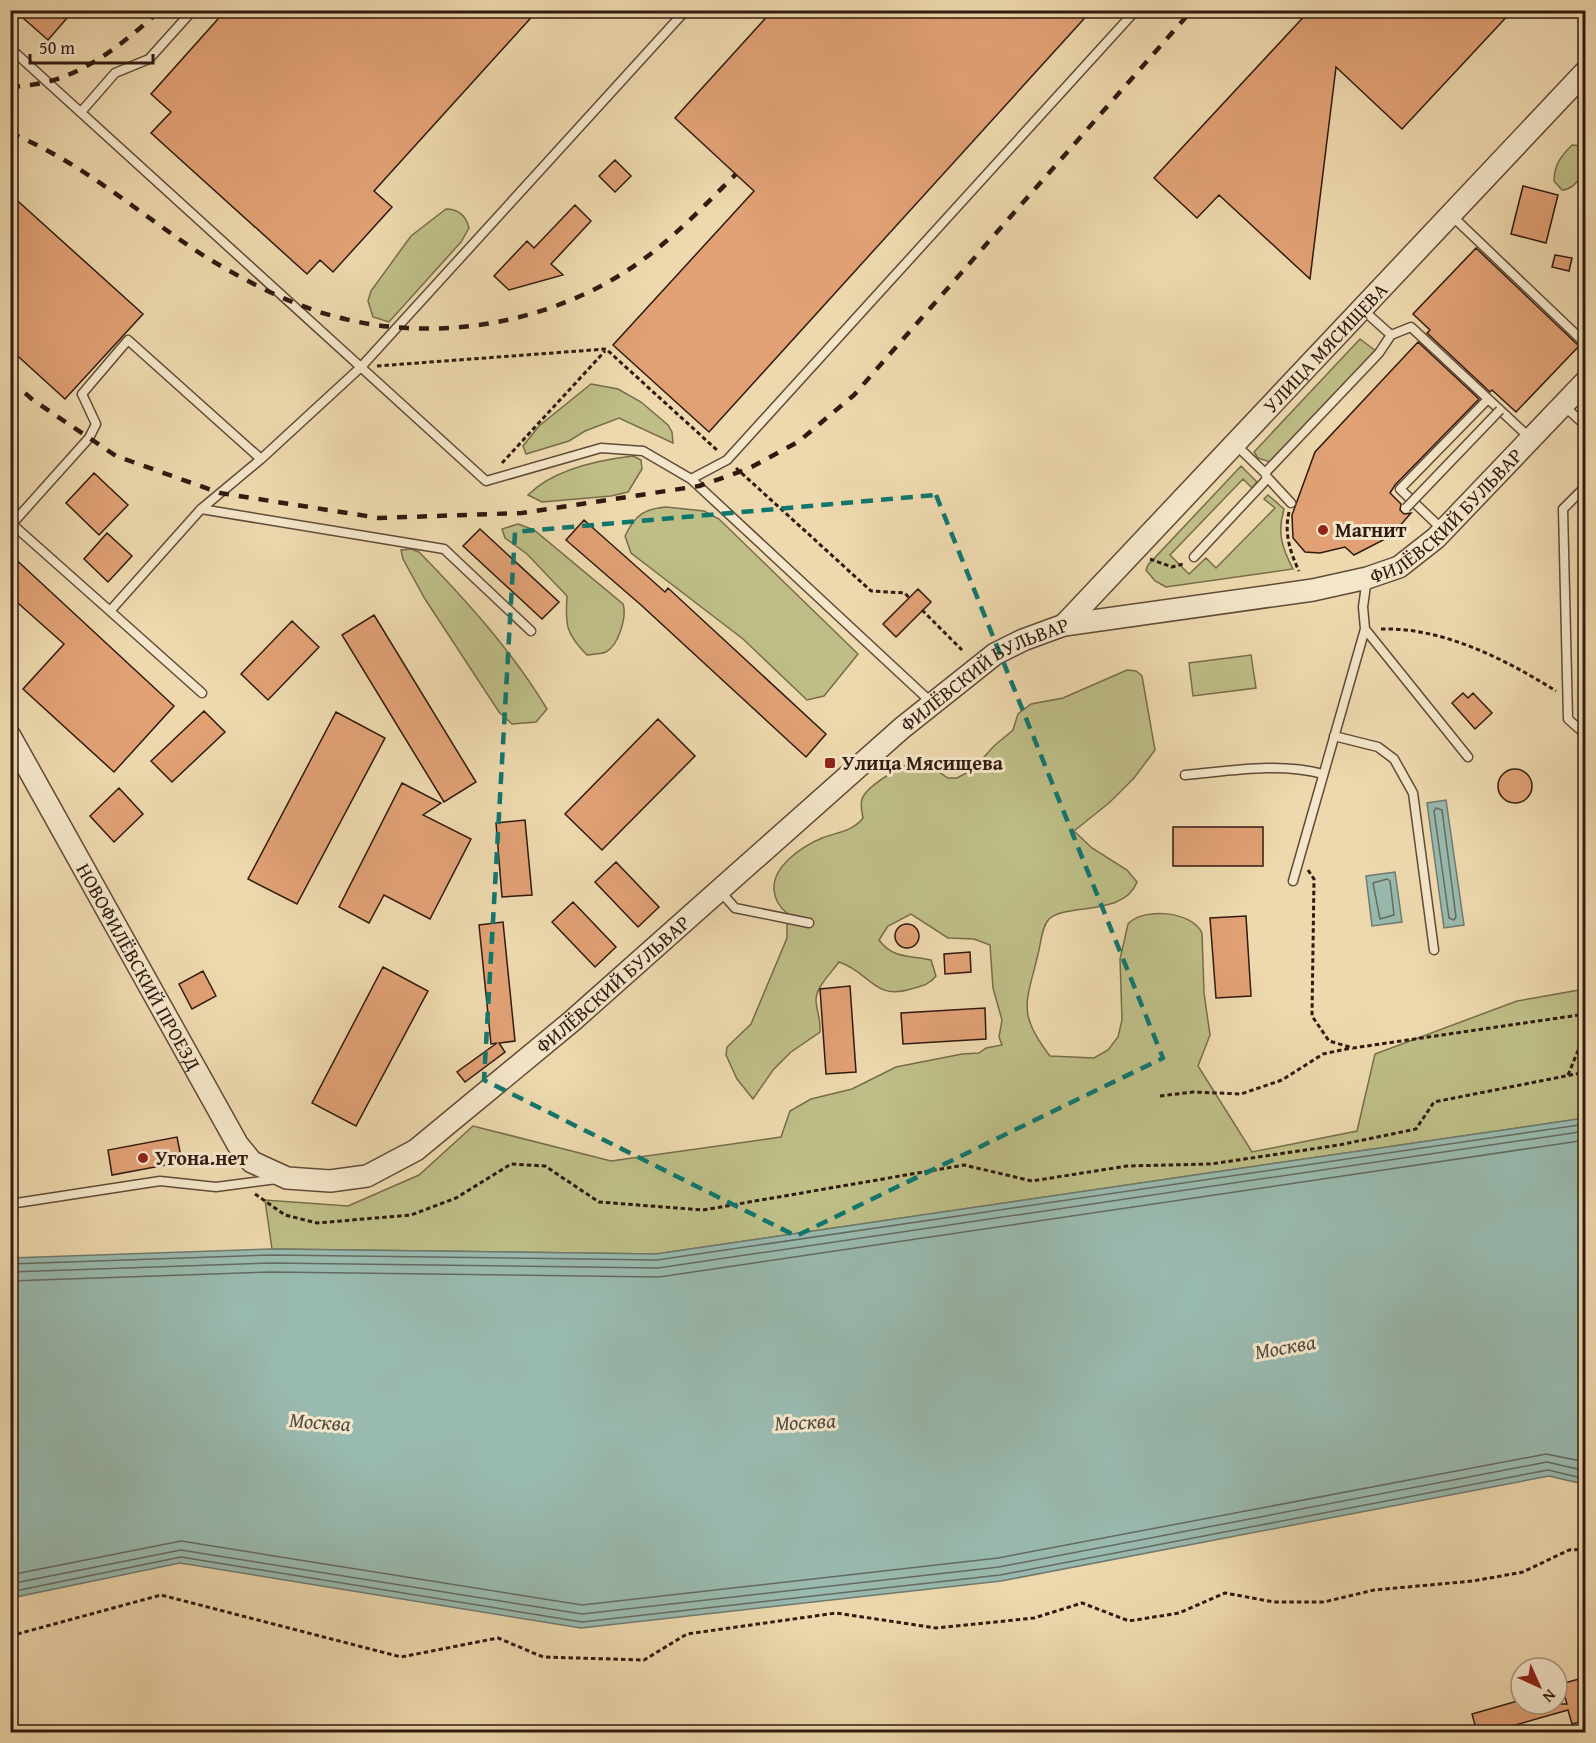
<svg xmlns="http://www.w3.org/2000/svg" width="1596" height="1743" viewBox="0 0 1596 1743" font-family="'Gentium Book Plus',serif">
<style>
.green{fill:#bebe86;stroke:#776c4b;stroke-width:1.5}
.water{fill:#99baaf;stroke:#6f7a6f;stroke-width:1.5}
.lines{fill:none;stroke-linecap:round;stroke-linejoin:round}
.shore{stroke:#646a60;stroke-width:1.5}
.building{fill:#e1a175;stroke:#301a10;stroke-width:1.5}
.service-casing{stroke:#604a38;stroke-width:11}
.tertiary-casing{stroke:#604a38;stroke-width:24}
.path{stroke:#301a10;stroke-width:3;stroke-dasharray:4.5 3;stroke-linecap:butt}
.service{stroke:#f4e6ca;stroke-width:8}
.tertiary{stroke:#f4e6ca;stroke-width:21}
.rail{stroke:#301a10;stroke-width:4.5;stroke-dasharray:10 10;stroke-linecap:butt}
.service-bridge-casing{stroke:#604a38;stroke-width:11;stroke-linecap:butt}
.service-bridge{stroke:#f4e6ca;stroke-width:8}
.marked{fill:none;stroke:#0f766e;stroke-width:4.5;stroke-dasharray:12 8;stroke-linejoin:round}
.poi-dot{fill:#8f2418;stroke:#f4e6ca;stroke-width:2}
.labels{text-anchor:middle;stroke-width:6;stroke-linejoin:round;paint-order:stroke}
.street-label{font-size:20px;fill:#301a10;stroke:#f4e6ca}
.poi-label{font-size:20px;font-weight:bold;fill:#301a10;stroke:#f4e6ca;text-anchor:start}
.water-label{font-size:21px;font-style:italic;fill:#504a40;stroke:#f4e6ca}
</style>
<rect width="100%" height="100%" fill="#eed9ae"/>
<filter id="stains"><feTurbulence type="fractalNoise" baseFrequency=".00333" numOctaves="4"/><feColorMatrix values="0 0 0 0 .2 0 0 0 0 .09 0 0 0 0 .02 0 0 0 .5 -.17"/></filter>
<radialGradient id="worn" r=".72"><stop offset=".6" stop-color="#630" stop-opacity="0"/><stop offset="1" stop-color="#630" stop-opacity=".3"/></radialGradient>
<path class="green" d="M1572 145 1582 146C1592 161 1580 189 1562 190L1554 181C1554 165 1561 156 1572 145Z
M446 209C458 209 466 216 469 228L461 242 389 322 373 317 368 301 371 291 411 236Z
M1360 339 1376 351 1270 462 1258 458 1254 452Z
M591 384 618 389 641 402 668 425 672 432 673 443 619 418 585 431 569 441 526 454 523 446 539 426Z
M633 456 641 460 642 469 628 492 611 496 542 502 528 495C554 469 598 460 633 456Z
M1241 466 1257 482 1252 488 1243 479 1170 555 1189 574 1206 558 1216 568 1275 508 1264 499 1268 495 1284 509C1277 533 1282 548 1293 569L1166 587 1155 581 1146 570 1148 565Z
M666 507 704 511 719 519 858 654 824 696 807 700 743 639 631 553 625 536C635 515 644 509 666 507Z
M518 524 534 530 623 604C627 616 619 645 606 652 601 654 593 654 587 655 566 634 565 625 567 596L527 554 505 538 502 529Z
M411 549 419 552C466 600 512 651 547 709L536 722 512 724 499 712 425 599 403 559 401 550Z
M1251 655 1256 688 1193 696 1189 663Z
M1127 670 1136 671 1142 676 1155 750 1134 778 1109 803 1074 831 1092 848 1127 870 1137 882C1124 917 1065 903 1049 919 1041 928 1041 944 1038 954 1027 1002 1016 1012 1050 1056L1094 1058 1108 1050 1118 1037 1122 1020 1120 959 1128 924C1143 907 1192 911 1202 933L1204 993 1210 1035 1198 1066 1252 1152 1357 1131 1375 1054 1517 1001 1585 989V1118L656 1254 272 1249 265 1200 348 1206 419 1175 473 1126 611 1161 781 1137 790 1111 811 1099 852 1089 896 1067 962 1054 979 1053 986 1048 1002 1045 999 1037 1002 1020 993 988 990 945 974 939 948 938 911 914 888 926 879 940C894 960 911 955 931 960L936 976C929 985 922 986 911 989 874 1001 870 972 839 962 831 973 817 986 816 999 816 1011 821 1018 820 1032L791 1052 773 1070 753 1099 737 1079 726 1055 727 1047 751 1024 787 938V913C779 907 775 900 774 890 772 866 803 846 822 838 837 832 852 832 863 818 862 812 860 805 862 799 867 785 907 762 921 760L948 778H957L972 770 994 746 1013 730 1018 714 1031 704 1063 698Z"/>
<path class="water" d="M1446 800 1464 925 1444 928 1427 803Z
M1395 872 1402 922 1372 926 1366 876Z
M1585 1118V1489L1583 1484 1549 1476 1001 1581 581 1628 180 1563 11 1598V1258L272 1249 656 1254Z"/>
<g class="lines">
<path class="shore" d="M1436 808 1442 810 1456 917 1454 920 1449 918 1434 811Z
M1387 879 1390 881 1394 915 1380 919 1373 883Z
M10 1264 272 1255 657 1260 1586 1124
M10 1272 272 1263 658 1268 1586 1131
M10 1281 272 1272 659 1277 1586 1140
M10 1575 181 1541 582 1605 998 1558 1546 1454 1586 1462
M10 1584 181 1550 582 1614 999 1567 1547 1462 1586 1471
M10 1592 181 1557 582 1622 1000 1575 1548 1470 1586 1479"/>
</g>
<path class="building" d="M14 10H74L48 40Z
M226 10H538L374 191 392 207 333 272 320 260 307 274 151 133 171 112 151 94Z
M773 10H1092L709 432 613 345 754 191 675 118Z
M1310 10H1513L1402 129 1336 67 1310 279 1219 195 1197 218 1154 178Z
M615 160 631 176 615 192 599 176Z
M1523 186 1558 195 1546 243 1511 234Z
M10 194 143 314 65 399 10 349Z
M575 205 591 221 551 264 563 275 509 290 494 276 527 241 534 248Z
M1476 248 1579 346 1516 412 1492 390 1490 392 1427 333 1430 330 1413 314Z
M1555 255 1572 258 1569 271 1552 267Z
M1418 342 1479 399 1395 485 1390 493 1401 504 1400 510 1404 514 1411 513 1391 536 1354 555 1345 547 1320 553 1305 552 1293 538 1292 515 1315 452Z
M94 473 128 505 99 535 66 503Z
M584 520 665 592 668 588 826 734 806 757 641 605 566 540Z
M480 529 559 602 542 619 463 546Z
M107 533 132 556 108 582 84 559Z
M10 554 174 706 114 772 23 689 64 644 10 596Z
M918 589 931 602 896 637 883 624Z
M374 615 476 782 444 802 342 635Z
M292 621 319 647 268 700 241 674Z
M1463 693 1468 698 1473 693 1492 713 1475 729 1452 703Z
M204 711 225 732 172 782 151 761Z
M336 712 385 738 297 904 248 879Z
M658 719 695 756 602 850 565 814Z
M1498 786a17 17 0 1 1 34 0a17 17 0 1 1-34 0Z
M402 783 441 803 423 815 471 839 430 919 384 895 369 923 339 907Z
M119 788 143 814 114 842 90 816Z
M525 820 532 895 502 897 496 823Z
M1173 827H1263V866H1173Z
M616 862 659 907 638 927 595 882Z
M573 902 616 947 595 967 552 922Z
M1246 916 1251 996 1216 998 1210 918Z
M503 922 515 1041 499 1043 505 1052 465 1082 457 1072 497 1043 491 1044 479 925Z
M895 936a12 12 0 1 1 24 0a12 12 0 1 1-24 0Z
M970 952 971 972 945 974 944 954Z
M383 967 428 991 356 1126 312 1103Z
M203 971 216 996 192 1009 179 984Z
M850 986 856 1072 826 1074 820 989Z
M985 1008 986 1039 903 1044 901 1013Z
M177 1137 182 1162 112 1175 108 1150Z
M1586 1677V1720L1572 1724 1568 1710 1512 1726 1514 1732H1477L1472 1714 1521 1700V1704H1567L1561 1684Z"/>
<g class="lines">
<g class="service-casing">
<path id="service" d="M10 48 486 481 601 448 643 451 691 479 932 703
M81 112 115 73 149 59 193 10
M1451 215 1586 344
M1586 215V220
M1362 309 1391 335 1411 327 1531 439
M1563 405 1586 426
M1236 445 1265 473 1379 353 1391 335
M261 459 128 340 82 394 96 424 89 438 12 524 110 611 201 509 261 459 361 367 686 10
M1266 476 1291 503
M691 479 727 460 1136 10
M1586 486 1563 509 1568 719 1586 735
M201 509 444 549 531 631
M1443 530 1400 489 1488 399
M1194 557 1267 479
M110 611 202 693
M1365 629 1468 757
M1334 736 1378 747 1394 759 1413 793 1434 950
M1185 775C1230 771 1279 762 1323 774
M1293 881 1365 629 1363 607 1367 578
M720 891 735 908 809 923
M10 1204 160 1181 216 1187 277 1179"/>
</g>
<g class="tertiary-casing">
<g id="tertiary">
<path id="s1" d="M1064 625 1586 71"/>
<path id="s2" d="M10 736 238 1145 252 1162 287 1178 330 1181 367 1176 416 1150 571 1022 902 728 995 654 1023 640 1064 625 1313 590 1367 578 1399 567 1436 538 1586 381"/>
</g>
</g>
<path class="path" d="M1583 173H1586
M377 366 606 349 718 451
M502 463 605 351
M736 468 871 591 905 593 909 598
M1289 512C1284 533 1290 552 1299 571
M1150 559 1172 567 1183 564
M922 610 962 650
M1381 629C1442 627 1505 659 1556 691
M1580 659 1583 709 1586 712
M1308 870 1314 879 1312 1016 1329 1041 1353 1048 1586 1014
M1568 1075 1586 1031
M1160 1096 1193 1092 1241 1094 1282 1080 1323 1054 1351 1048
M255 1194 285 1215 317 1223 411 1215 456 1198 511 1164 545 1166 599 1202 703 1210 964 1165 1032 1181 1127 1166 1211 1164 1339 1145 1416 1129 1434 1102 1586 1072
M10 1636 161 1595 401 1657 498 1638 543 1657 644 1660 687 1634 836 1613 936 1628 1034 1618 1082 1603 1129 1621 1179 1613 1225 1593 1274 1602H1324L1374 1590 1473 1581 1523 1572 1569 1550 1586 1549"/>
<use href="#service" class="service"/>
<use href="#tertiary" class="tertiary"/>
<path class="rail" d="M10 87C23 86 35 85 47 82 90 71 128 40 160 10
M10 133C83 162 144 218 209 259 251 284 297 308 345 319 440 342 547 323 628 270 668 244 702 208 736 174
M10 380 33 400 116 456 220 493 379 518 522 513 699 486 748 469 798 442 854 395 1192 10"/>
<g class="service-bridge-casing">
<path id="service-bridge" d="M1406 508 1500 410"/>
</g>
<use href="#service-bridge" class="service-bridge"/>
</g>
<path class="marked" d="M936 495 1163 1058 796 1236 484 1080 515 532Z"/>
<g class="poi-dot">
<circle cx="1323" cy="530" r="6"/>
<rect x="824" y="757" width="12" height="12" rx="3"/>
<circle cx="143" cy="1158" r="6"/>
</g>
<g class="labels">
<g class="street-label">
<text dy="7" stroke="none"><textPath href="#s1" startOffset="381">УЛИЦА МЯСИЩЕВА</textPath></text>
<text dy="7" stroke="none"><textPath href="#s2" startOffset="1911">ФИЛЁВСКИЙ БУЛЬВАР</textPath></text>
<text dy="7" stroke="none"><textPath href="#s2" startOffset="1408">ФИЛЁВСКИЙ БУЛЬВАР</textPath></text>
<text dy="7" stroke="none"><textPath href="#s2" startOffset="264">НОВОФИЛЁВСКИЙ ПРОЕЗД</textPath></text>
<text dy="7" stroke="none"><textPath href="#s2" startOffset="922">ФИЛЁВСКИЙ БУЛЬВАР</textPath></text>
</g>
<g class="poi-label">
<text x="1335" y="537">Магнит</text>
<text x="842" y="770">Улица Мясищева</text>
<text x="155" y="1165">Угона.нет</text>
</g>
<g class="water-label">
<text transform="translate(1285 1347) rotate(-10)" y="7">Москва</text>
<text transform="translate(320 1422) rotate(4)" y="7">Москва</text>
<text transform="translate(805 1422) rotate(-3)" y="7">Москва</text>
</g>
</g>
<rect width="1596" height="1743" fill="none" stroke="#eed9ae" stroke-width="36"/>
<rect x="12" y="12" width="1572" height="1719" fill="none" stroke="#301a10" stroke-width="3"/>
<rect x="18" y="18" width="1560" height="1707" fill="none" stroke="#301a10" stroke-width="1.5"/>
<g transform="translate(1539 1686) rotate(135)"><circle r="28" fill="#f4e6ca" stroke="#a69480" stroke-width="1.5"/>
<path d="M0-4.5L10 22L0 15L-10 22Z" fill="#8f2418"/>
<text y="-9" font-size="16" font-weight="bold" text-anchor="middle" fill="#301a10">N</text>
</g>
<path d="M30 54v9h123v-9" fill="none" stroke="#301a10" stroke-width="3"/>
<text x="39" y="54" font-size="18" fill="#301a10" stroke="#f4e6ca" stroke-width="4.5" paint-order="stroke">50 m</text>
<rect width="100%" height="100%" filter="url(#stains)"/>
<rect width="100%" height="100%" fill="url(#worn)"/>
</svg>
